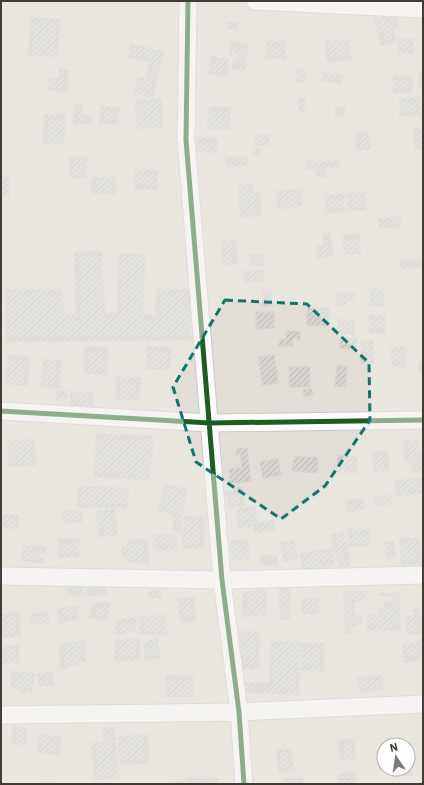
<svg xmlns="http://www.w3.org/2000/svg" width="424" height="785" viewBox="0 0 424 785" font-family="'IBM Plex Sans',sans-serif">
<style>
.residential{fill:#e2ddd6;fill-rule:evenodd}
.building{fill:url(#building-hatch);stroke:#d6d3cf}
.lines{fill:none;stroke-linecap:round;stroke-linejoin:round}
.street-casing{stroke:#cbc8c5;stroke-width:19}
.street{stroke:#fcfcfc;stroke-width:17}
.cycleway-casing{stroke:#fff;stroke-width:8}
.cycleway{stroke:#1b5e20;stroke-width:5}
.marked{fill:none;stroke:#0f766e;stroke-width:3;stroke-dasharray:8 5;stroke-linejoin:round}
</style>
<defs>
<pattern id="building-hatch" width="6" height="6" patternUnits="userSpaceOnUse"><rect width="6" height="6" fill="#d6d3d0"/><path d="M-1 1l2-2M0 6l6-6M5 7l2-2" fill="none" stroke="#b9b6b3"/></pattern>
</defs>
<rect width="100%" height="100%" fill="#eeece9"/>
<path class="residential" d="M1 1H423V784H1ZM384 745H408V769H384Z"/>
<path class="building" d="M396 14 399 28 393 29 396 42 381 46 374 19Z
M31 17 60 19 57 57 28 55Z
M227 22H238V29H227Z
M398 39H414L413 54H398Z
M350 40 352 60 327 62 325 41Z
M266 41H286V59H266Z
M231 42 249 44 246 71 232 69 233 59 237 60V55L229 54Z
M130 44 164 51 153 98 134 94 138 77 146 78 149 62 128 58Z
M211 56 229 59 227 76 208 74Z
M59 69 69 70 67 92 48 90 49 78H58Z
M297 69H305V82H296Z
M322 72 343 75 341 84 320 80Z
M420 72 423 73V88L418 87Z
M393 76H413L412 93H393Z
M299 97 305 98 304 112 298 111Z
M421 97V116H400V98Z
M153 98 161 99 163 127 137 129 135 101Z
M75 104H83L82 115H92L91 124 73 123Z
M101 106 120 107 118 125 99 123Z
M209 107H231L230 129H208Z
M336 107H345V116H336Z
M44 114H65L64 144 43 143Z
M413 128H423V149L415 150Z
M368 132 371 149 357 151 355 134Z
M255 135H270L269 145H255Z
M198 137 218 139 216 153 196 151Z
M259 148 261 154 254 155 253 149Z
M70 157H87V178H70Z
M225 157H247V166L226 167Z
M306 161H340V168H327L326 177H316V169H306Z
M135 169 158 170 157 190 135 189Z
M1 177H9V197H1Z
M92 177H115V194L91 193Z
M252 184 253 192H260L261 216 240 217 239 185Z
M301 189 303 206 278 209 276 191Z
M366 192 367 210 348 211 347 193Z
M344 193 345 212 326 213 325 195Z
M400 216 401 227 379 229 378 218Z
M330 233 334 256 318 259 316 246 324 245 323 234Z
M359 234 360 254 344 255 343 235Z
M236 240 238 264 223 265 222 241Z
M102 251 105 313H117L119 253 145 255 143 314 155 315 157 289H191V340L6 342V289H61L65 313 76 315 74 252Z
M263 254 264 265 250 266 249 255Z
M423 259V267L400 269 399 261Z
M263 270 264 281 244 282V271Z
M262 289H271L272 305 263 306Z
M369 289H384V306H370Z
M337 292 354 294 353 301 347 300 346 306 335 305Z
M308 307 330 308 329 326 307 325Z
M256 312H274V328L256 329Z
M369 315H385V334L369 333Z
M338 319 355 321 354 335 337 333Z
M286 331 300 332V339H293L292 346H279V339L286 340Z
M340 337 357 338 356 349 340 348Z
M361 341H374V363H360Z
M85 346 108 347 107 375 84 374Z
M147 346 171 347 170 370 146 369Z
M391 347H406L407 367H392Z
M8 355 30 357 28 386 6 384Z
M274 355 278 383 262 385 259 357Z
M43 359 62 361 59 389 40 387Z
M423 361V371H419V362Z
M337 365 347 366 346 387 335 386Z
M289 367H310V387H289Z
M117 377 141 378 139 400H116Z
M312 389 313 395 304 396 303 390Z
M57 391H67V398L57 399Z
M71 392 93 393 92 413 69 411Z
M97 433 153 436 150 480 94 477Z
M34 439 36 465 9 467 7 441Z
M404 440 418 441 417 450H423V472L412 471V462H404Z
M247 448 251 481 230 483 229 469 242 468 240 454 236 455V449Z
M387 450 390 470 374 472 371 453Z
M338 455 358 456 357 473 337 472Z
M294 456 318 458 317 473 292 471Z
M278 459 281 475 263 478 260 462Z
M423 478V494L396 496 395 480Z
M164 484 187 489 182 516 158 511Z
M78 486 128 488 127 508 78 507Z
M241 487 245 505 229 509 225 492Z
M391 495 392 504 375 506 374 497Z
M363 498 365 509 347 513 345 501Z
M255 506 257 521 251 522V526L239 528 236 509Z
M115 509 118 535 99 537 96 511Z
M63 511H82V523H63Z
M1 514 19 515 18 529 1 528Z
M173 514 182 516 181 532H173Z
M184 516 205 517 203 549 182 548Z
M274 520 276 530 254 534 253 524Z
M348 529H370L369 546H348Z
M344 532 351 565 339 568 331 535Z
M153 535H176V551H153Z
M420 537 422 564 401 565 400 538Z
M79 538V557L58 558V539Z
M148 539 149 563H127V557H122V547H127V540Z
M248 539 249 559 232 560 230 541Z
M294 540 298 559 284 562 280 543Z
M393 541 396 557 387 559 384 542Z
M23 545 46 547 45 554 40 553V557H45L44 563 22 561Z
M332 548 335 564 303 570 299 554Z
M260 555 277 556V566L260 565Z
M84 585 83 596 67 594V586Z
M107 585 106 595 86 596 87 586Z
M279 587H290L289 620 280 619Z
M160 589 161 598H149L148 591Z
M266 589V615L242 617 243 592Z
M367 591V600L357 601 354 603 355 616 362 615V624L356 625 354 627H350L351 634H345L344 592Z
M379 593H400V631H367V615H378V608H384V602H393V596H379Z
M194 597 196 622H180L177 599Z
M319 598V614H302L301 599Z
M111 602 107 620 89 618 93 603Z
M80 606 78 621 69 620 64 623H57L58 608Z
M420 608 423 633 407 635 405 616 414 615 413 609Z
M19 611 21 636 1 639V615Z
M48 611 49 624H31V614Z
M166 615 167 635 140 634 139 617Z
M137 616 135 632 127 631 125 634H115L116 620Z
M259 631V668L239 670V640H233V632Z
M158 638 160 658 145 661 144 642Z
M140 639 139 661H114L115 640Z
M86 640V661L79 662 78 665H69V668L60 670 59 644Z
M423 640V660L404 663 402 645Z
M271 641H300L299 695 240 693V682L270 683Z
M301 643H324V671H301Z
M19 644V663H1V648Z
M11 671 35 673 32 692 25 690V693L21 692 22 689 11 688Z
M52 671 54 686H39L37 674Z
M166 675 193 676V696L167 697Z
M382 675 384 689 360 693 358 678Z
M13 726 27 727 26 745 12 744Z
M114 727 119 777 95 780 91 743 104 742 103 728Z
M39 734 61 737 59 755 37 752Z
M148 735 149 763 119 764 118 736Z
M354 739 356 759 340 760 338 740Z
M291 749 294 770 279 773 276 750Z
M408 760H411L412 775 392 776V769H408Z
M355 772V784H338V774Z
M191 777 200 779 211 777 218 779 219 784H173V782L185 780Z
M284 778H303V784H285Z
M41 782H57V784H41Z"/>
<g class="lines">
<g class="street-casing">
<path id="street" d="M188 1 186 140 222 580 239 712 244 784
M255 1 423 9
M1 411 210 423 423 420
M1 576 222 580 423 575
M1 715 239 712 423 704"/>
</g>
<use href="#street" class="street"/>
<g class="cycleway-casing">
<path id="cycleway" d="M188 1 186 140 222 580 239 712 244 784
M1 411 210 423 423 420"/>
</g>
<use href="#cycleway" class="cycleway"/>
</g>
<path d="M0 0H424V785H0ZM225 300 307 304 369 363 370 420 325 486 281 519 196 462 173 387Z" fill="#eeece9" fill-opacity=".55" fill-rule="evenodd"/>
<path class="marked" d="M225 300 307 304 369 363 370 420 325 486 281 519 196 462 173 387Z"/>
<rect width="424" height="785" fill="none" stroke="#433c36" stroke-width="4"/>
<g transform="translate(396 757) rotate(347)"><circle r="19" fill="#ffffff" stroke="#b4b1af"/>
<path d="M0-3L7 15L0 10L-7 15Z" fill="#7f7a75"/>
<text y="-6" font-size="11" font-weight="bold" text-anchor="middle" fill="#433c36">N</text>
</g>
</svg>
